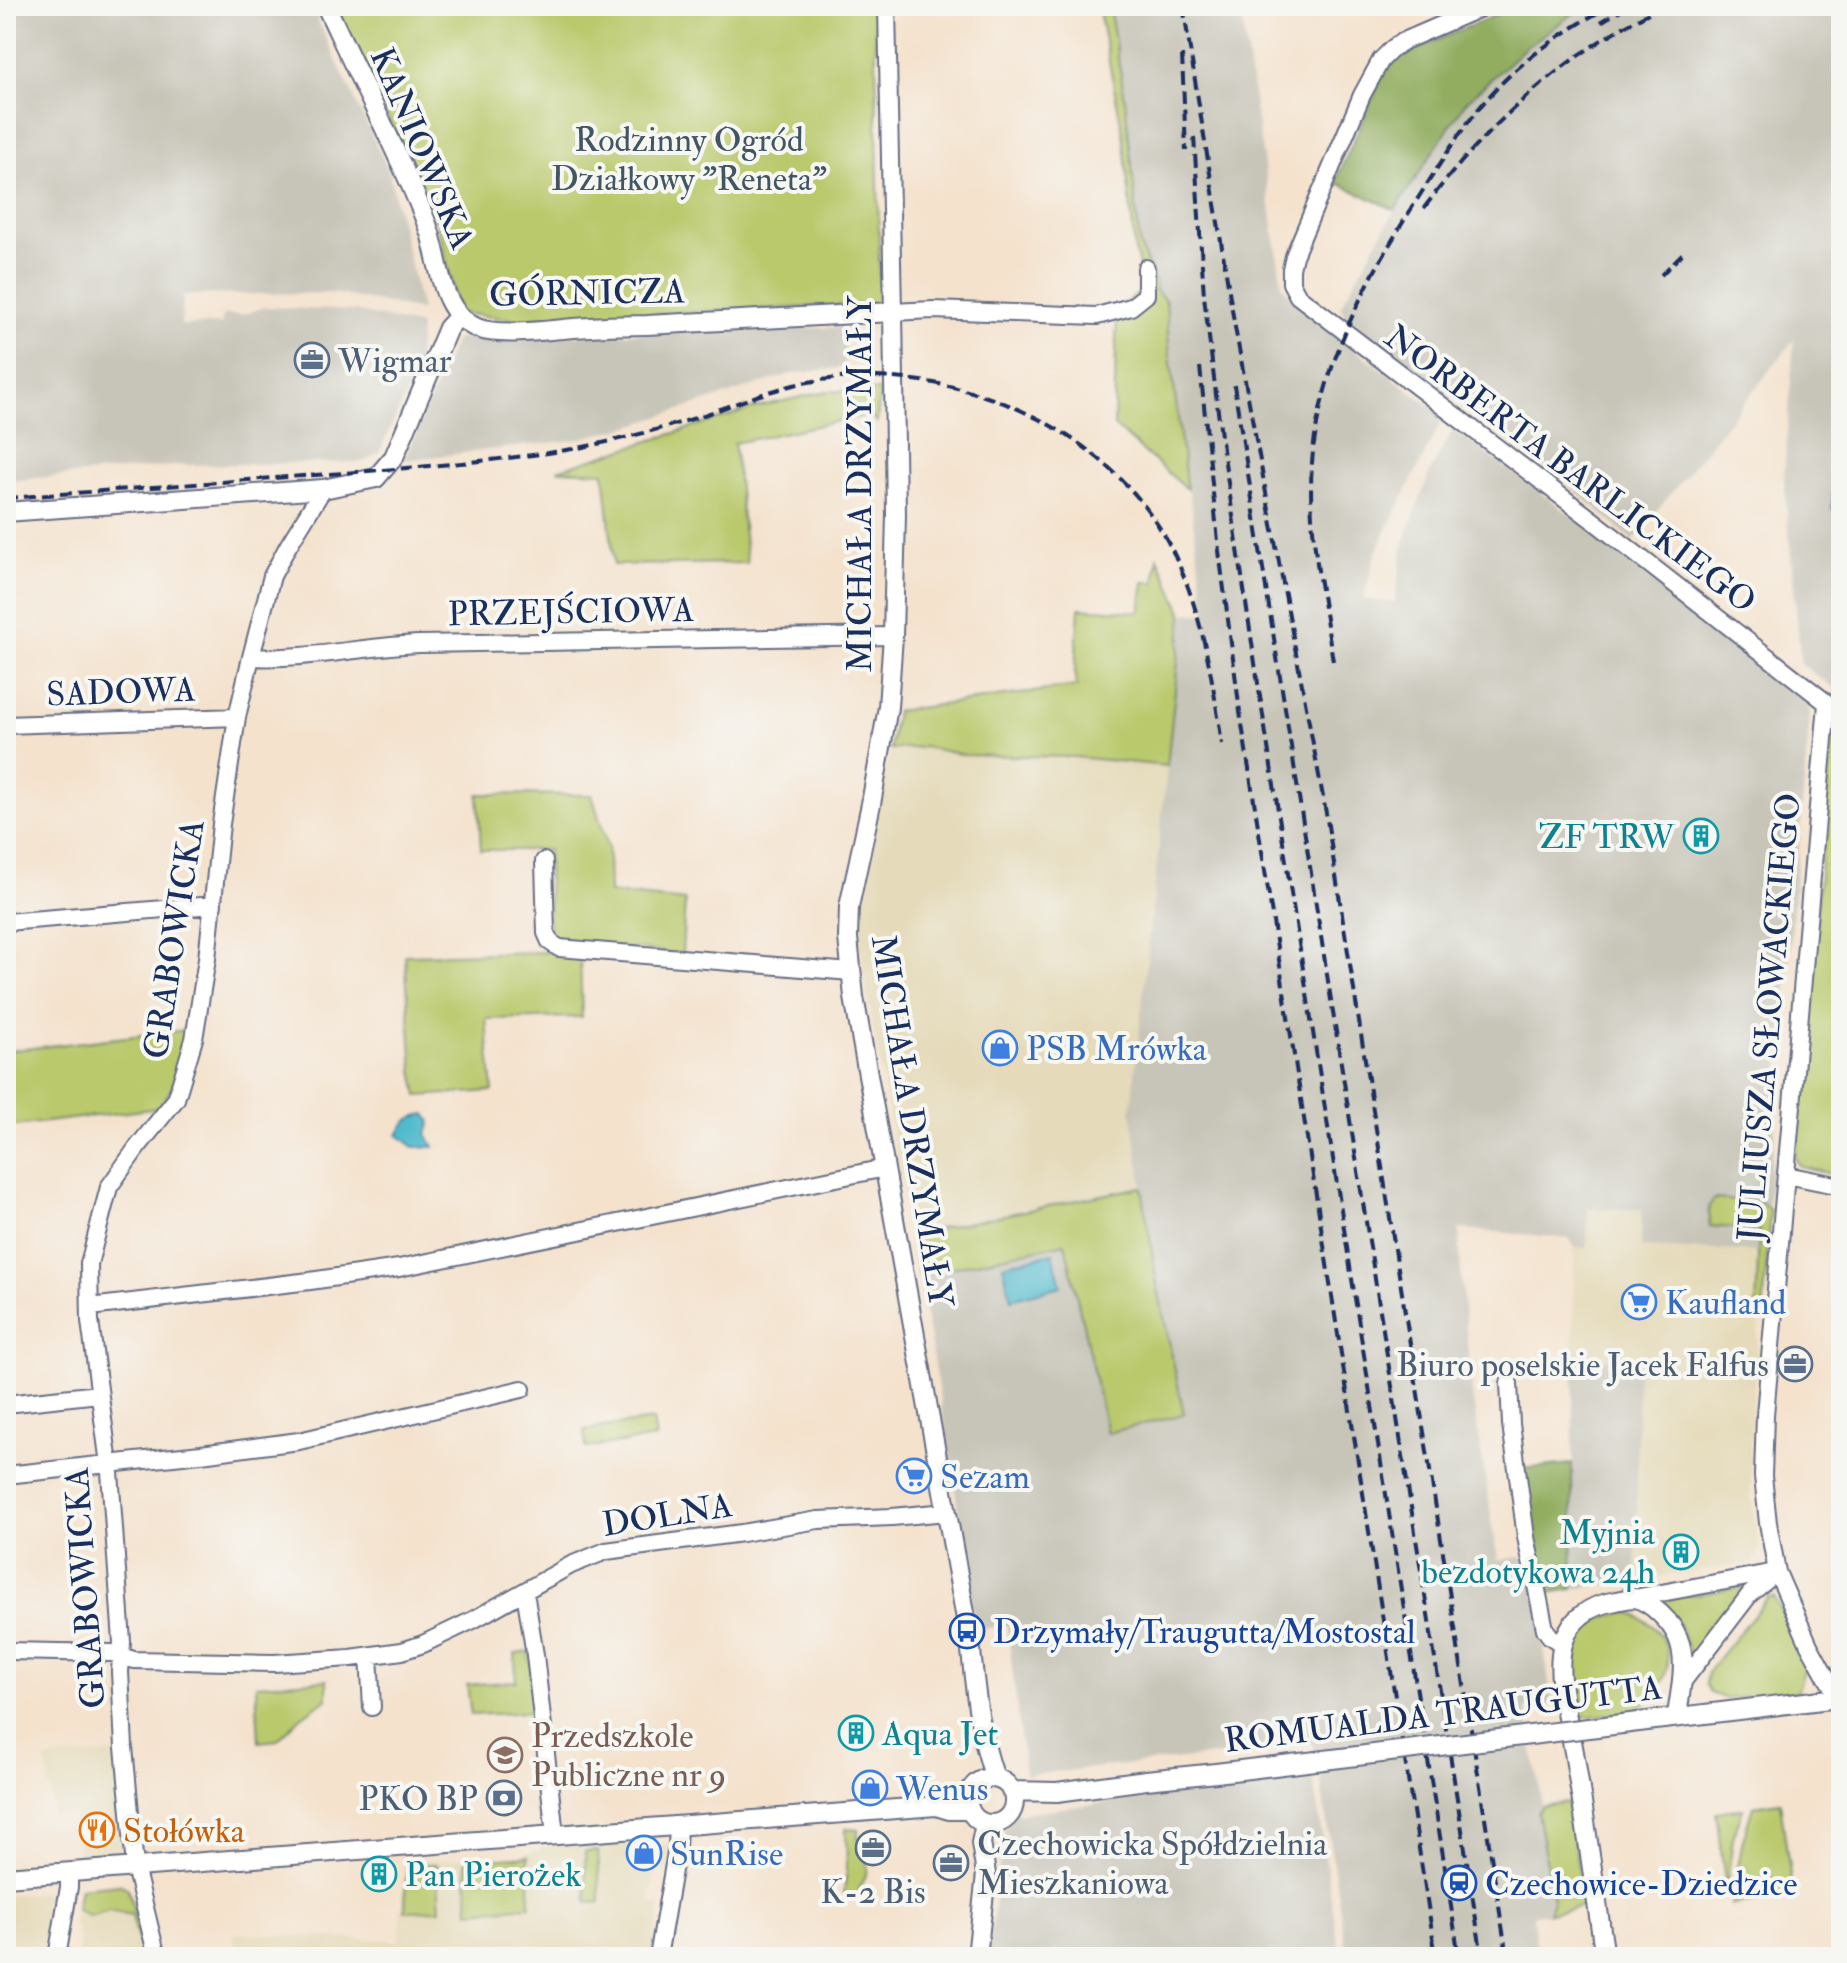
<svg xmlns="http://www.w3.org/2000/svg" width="1847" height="1963" viewBox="0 0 1847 1963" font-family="'IM FELL Double Pica',serif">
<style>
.built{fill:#e5daba}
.industrial{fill:#c7c4b8}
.green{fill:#b9c96c;stroke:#6a7c65;stroke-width:2}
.forest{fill:#92ad60;stroke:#566e5f;stroke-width:2}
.water{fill:#51bbcd;stroke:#367596;stroke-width:2}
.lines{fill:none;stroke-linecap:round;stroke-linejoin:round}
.minor-casing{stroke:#676e85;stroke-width:20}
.tertiary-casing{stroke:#676e85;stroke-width:22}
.minor{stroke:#fff;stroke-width:16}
.tertiary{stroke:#fff;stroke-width:18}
.rail{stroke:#1b2f5e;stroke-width:4;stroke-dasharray:12 6;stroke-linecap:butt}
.tertiary-bridge-casing{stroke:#676e85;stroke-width:22;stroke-linecap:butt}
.tertiary-bridge{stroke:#fff;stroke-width:18}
.labels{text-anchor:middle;stroke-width:8;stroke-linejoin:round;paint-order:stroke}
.park-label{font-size:34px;fill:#425662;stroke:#f6f6f2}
.street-label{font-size:34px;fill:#1b2f5e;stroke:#f6f6f2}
.service-label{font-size:34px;fill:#4e5e75;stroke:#f6f6f2;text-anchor:start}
.culture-label{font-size:34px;fill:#0d838f;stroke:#f6f6f2;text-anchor:end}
.shop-label{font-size:34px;fill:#366cbe;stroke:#f6f6f2;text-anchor:start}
.transit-label{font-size:34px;fill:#164399;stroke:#f6f6f2;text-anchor:start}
.education-label{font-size:34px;fill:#785e54;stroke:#f6f6f2;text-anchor:start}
.food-label{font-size:34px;fill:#c56008;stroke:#f6f6f2;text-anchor:start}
</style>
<rect width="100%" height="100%" fill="#f6f6f2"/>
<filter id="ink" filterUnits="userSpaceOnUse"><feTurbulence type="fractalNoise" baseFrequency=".0125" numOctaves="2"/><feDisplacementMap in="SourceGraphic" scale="16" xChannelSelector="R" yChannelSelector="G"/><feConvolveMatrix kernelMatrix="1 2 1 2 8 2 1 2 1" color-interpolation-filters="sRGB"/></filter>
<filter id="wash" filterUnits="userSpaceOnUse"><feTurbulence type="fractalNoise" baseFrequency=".006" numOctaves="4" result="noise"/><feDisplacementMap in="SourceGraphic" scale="32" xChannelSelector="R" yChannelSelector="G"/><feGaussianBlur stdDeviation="1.8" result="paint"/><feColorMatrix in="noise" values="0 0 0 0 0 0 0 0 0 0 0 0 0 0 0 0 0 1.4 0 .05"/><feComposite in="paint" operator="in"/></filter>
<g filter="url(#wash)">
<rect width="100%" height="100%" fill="#f4e2cd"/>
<path class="built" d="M925 747 964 755 1074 757 1167 766 1131 1110 1142 1187 911 1234 857 937 861 905 890 749Z
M1587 1209H1642V1247L1764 1252 1750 1442 1751 1495 1759 1549 1753 1563 1636 1580 1638 1360 1573 1358 1574 1247H1587Z
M115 1753 116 1765 114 1766 117 1809H124L126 1842H123L120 1853 78 1860 74 1813 53 1814 46 1759Z
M671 1844 667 1871 655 1869 649 1903 660 1906 651 1957H235L234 1933 399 1941 405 1862 529 1854 542 1847 565 1845Z
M47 1893 53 1898 54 1910 47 1957H6V1895Z
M76 1909 89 1916 109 1910 132 1915 142 1957H77L79 1943 77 1926 73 1927Z"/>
<path class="industrial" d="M6 6H311L389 172 421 310 333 293 183 295 181 325 222 324V315H242L265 307 355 311 420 326 417 370 379 453 363 462 181 465 6 481Z
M1109 6H1240L1282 286 1294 300 1330 331 1444 416 1376 552 1363 599 1395 603 1403 545 1430 472 1453 429 1583 524 1637 568 1804 697 1810 713 1764 1252 1641 1247 1642 1209H1588L1587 1248 1574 1247 1569 1238 1459 1229 1461 1277 1472 1393 1498 1559 1522 1557 1533 1572 1552 1704 1526 1708 1542 1806 1537 1812 1553 1900 1549 1913 1533 1915 1537 1957H1347L1321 1783 1312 1743 1230 1754 1025 1775 1007 1625 975 1630 953 1475 919 1275 1065 1242 1099 1400 1102 1407 1184 1414 1156 1279 1131 1110 1183 614 1206 613 1169 347 1166 301 1155 290V283L1140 246 1125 99Z
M1517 6H1841V693L1801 664 1784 478 1794 340 1633 541 1555 473 1368 336 1355 322 1347 318 1340 307 1395 210 1335 182 1386 68 1409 52Z
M845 327V367L790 374 627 427 573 440 404 460 456 339Z
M1573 1358 1638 1360 1636 1580 1573 1589Z
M1313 1777 1340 1957H988L1004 1830 1015 1814Z"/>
<path class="green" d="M335 6H875L880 304 709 311 536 322 459 313 437 222Z
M1098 6H1109L1125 99 1140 246 1155 283V290L1166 301 1169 347 1187 489 1114 426 1117 308 1140 292V269L1135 251 1123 133Z
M828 391H880L877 422 869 415 734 443 747 563 614 565 604 472 557 470 761 406Z
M1158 558 1183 614 1167 766 1074 757 964 755 925 747 890 749 896 711 1077 686 1075 671 1079 608 1140 612 1144 582H1155Z
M1838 725 1841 727V1176L1801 1167 1795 1158 1833 726Z
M478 794 592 795 608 847 609 893 685 901 682 954 555 940 549 929 548 850H481Z
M544 952 580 954 582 1017 486 1019 493 1091 418 1096 413 1070 405 955Z
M187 1030 173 1086 159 1108 6 1127V1051Z
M1142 1187 1156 1279 1184 1414 1107 1433 1065 1243 919 1275 911 1234Z
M1715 1199 1762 1203 1770 1210 1763 1315 1756 1314 1759 1230 1710 1226C1709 1217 1706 1205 1715 1199Z
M653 1420 656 1438 586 1448 584 1430Z
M1743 1587 1746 1591 1691 1659C1683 1633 1679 1618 1658 1600Z
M1774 1597 1807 1662 1797 1692 1726 1699 1710 1693 1705 1683 1707 1673 1765 1601 1768 1598Z
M1627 1612C1667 1626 1682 1661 1652 1695 1647 1701 1640 1707 1632 1710 1617 1715 1598 1715 1582 1717 1579 1697 1570 1664 1575 1646 1582 1624 1606 1614 1627 1612Z
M529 1652 535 1712 471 1715 467 1685 516 1681 515 1654Z
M327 1680V1699L301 1717 278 1740 259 1742 256 1685Z
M1568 1802 1584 1907 1549 1913 1553 1900 1537 1812 1542 1806Z
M1780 1802 1793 1896 1731 1905 1743 1840 1753 1806Z
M1743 1808 1733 1838 1726 1889 1716 1812Z
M846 1828 858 1829V1839L867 1840V1871L860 1886 859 1896 844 1893 847 1869Z
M598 1851 600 1902 587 1903 585 1852Z
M528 1856 530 1906 469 1911 466 1861Z
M437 1864 440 1910 405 1911 407 1865Z
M120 1884 128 1889 147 1957H142L132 1915 109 1910 89 1916 76 1909 80 1888Z"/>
<path class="forest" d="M1517 6H1584L1526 47 1465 103 1395 210 1335 182 1386 68 1409 52Z
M1572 1464 1573 1589 1542 1594 1521 1469Z"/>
<path class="water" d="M1841 341V523L1832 508 1835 421Z
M426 1114 431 1122 427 1134 434 1147H414L398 1135C405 1121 410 1116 426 1114Z
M1053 1253 1061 1286 1011 1299 1003 1265Z"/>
</g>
<g filter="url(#ink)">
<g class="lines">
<g class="minor-casing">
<path id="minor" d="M887 6 893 312 933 310 1097 316 1131 307 1146 295V268
M1485 6 1404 41 1393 48 1381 60 1362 95 1294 256 1291 269V283L1298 296 1595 522 1841 714
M251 657C308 660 364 646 420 644 578 640 736 638 893 636
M1827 704 1765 1415 1763 1476 1768 1523 1777 1572 1809 1645 1838 1698 1841 1696
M6 725 237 717
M544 861 546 933 550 942 559 948 851 972
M6 922 213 905
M1786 1175 1841 1186
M90 1307 310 1281 399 1268 885 1168
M1509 1383 1511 1424 1526 1537 1545 1629 1550 1636 1563 1645
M6 1404 99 1394
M6 1475 201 1454 299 1441 522 1389
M525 1592 535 1655 555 1835
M1634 1598 1775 1572
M6 1651 112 1653 134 1660 274 1663 351 1658 402 1651 423 1644 473 1620 571 1565 606 1551 742 1533 818 1520 892 1517 947 1512
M369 1656 372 1707
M1681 1684 1750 1594 1777 1572
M57 1957 69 1887V1872
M157 1957 135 1867 124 1747 120 1672 122 1642 110 1472 90 1321 89 1264 109 1187 136 1149 176 1099 194 1039 207 959 221 824 237 717 251 657 272 576 288 546 323 489
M658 1957 677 1847 678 1826"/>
</g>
<g class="tertiary-casing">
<path id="tertiary" d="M326 6C345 46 364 87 384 127 400 162 418 197 430 233 440 266 441 313 477 328 500 337 548 330 574 328 598 326 623 325 647 325L893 312 896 515 893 636 888 707 871 804 849 907 848 938 854 997 970 1641C975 1688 979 1734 995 1778
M6 512 323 489 376 478 394 457 448 328 459 316
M1597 1727 1838 1698 1841 1702
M968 1801a23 23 0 1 1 46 0a23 23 0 1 1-46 0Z
M1011 1791 1057 1792 1146 1780 1216 1773
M6 1877 936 1806 949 1810H969
M977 1957 986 1874 981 1843 985 1824
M1605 1957C1595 1891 1586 1824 1575 1758 1570 1725 1554 1676 1563 1644 1570 1618 1591 1605 1616 1601 1621 1600 1629 1598 1634 1598 1651 1601 1672 1623 1678 1638 1688 1662 1680 1691 1677 1716"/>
</g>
<use href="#minor" class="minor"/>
<use href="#tertiary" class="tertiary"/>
<path class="rail" d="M1183 6 1234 322 1326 813 1507 1957
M1601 22 1627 6
M1182 55 1186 151
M1194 137 1204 296 1221 436 1259 690 1459 1957
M1424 208C1486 125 1568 51 1663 6
M1661 275 1683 253
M1200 367 1219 551 1240 712 1436 1957
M1234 385 1482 1957
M6 498C105 491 204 483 302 476 384 470 466 464 548 453 596 446 643 434 689 420 732 406 775 386 821 380 952 362 1103 423 1168 542 1201 604 1212 675 1222 744
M1333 661C1323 596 1307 529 1312 463 1320 359 1374 266 1429 181 1450 148 1470 116 1497 88 1529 54 1569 29 1609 6"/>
<g class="tertiary-bridge-casing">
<path id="tertiary-bridge" d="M1216 1773 1597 1727"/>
</g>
<use href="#tertiary-bridge" class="tertiary-bridge"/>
</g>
</g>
<defs>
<g id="office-ring" transform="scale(1.8)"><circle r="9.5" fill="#f6f6f2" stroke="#5c6f8a" stroke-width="1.5"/><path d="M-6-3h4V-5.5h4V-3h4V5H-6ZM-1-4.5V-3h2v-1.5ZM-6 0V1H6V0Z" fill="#5c6f8a"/></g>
<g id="building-ring" transform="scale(1.8)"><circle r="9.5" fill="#f6f6f2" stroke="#0f9aa8" stroke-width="1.5"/><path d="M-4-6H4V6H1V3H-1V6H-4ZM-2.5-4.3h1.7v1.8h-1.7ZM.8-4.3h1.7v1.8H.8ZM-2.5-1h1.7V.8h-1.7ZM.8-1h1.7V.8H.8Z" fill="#0f9aa8"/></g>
<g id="shop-ring" transform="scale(1.8)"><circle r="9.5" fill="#f6f6f2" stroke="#3f7fe0" stroke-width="1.5"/><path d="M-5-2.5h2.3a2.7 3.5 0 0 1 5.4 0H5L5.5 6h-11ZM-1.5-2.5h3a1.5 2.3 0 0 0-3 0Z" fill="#3f7fe0"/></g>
<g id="supermarket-ring" transform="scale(1.8)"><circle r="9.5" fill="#f6f6f2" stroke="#3f7fe0" stroke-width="1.5"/><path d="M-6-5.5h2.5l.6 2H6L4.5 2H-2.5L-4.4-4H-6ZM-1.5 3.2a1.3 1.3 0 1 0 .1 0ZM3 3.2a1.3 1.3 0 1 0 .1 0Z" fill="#3f7fe0"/></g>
<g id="bus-ring" transform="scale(1.8)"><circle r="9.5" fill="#f6f6f2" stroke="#1a4fb4" stroke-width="1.5"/><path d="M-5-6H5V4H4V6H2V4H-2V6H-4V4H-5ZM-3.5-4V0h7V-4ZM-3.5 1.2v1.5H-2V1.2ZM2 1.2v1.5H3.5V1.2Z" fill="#1a4fb4"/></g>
<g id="school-ring" transform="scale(1.8)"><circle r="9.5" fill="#f6f6f2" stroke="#8d6e63" stroke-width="1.5"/><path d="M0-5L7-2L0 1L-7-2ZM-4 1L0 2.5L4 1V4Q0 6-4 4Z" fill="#8d6e63"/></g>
<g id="bank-ring" transform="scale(1.8)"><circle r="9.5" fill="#f6f6f2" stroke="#5c6f8a" stroke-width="1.5"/><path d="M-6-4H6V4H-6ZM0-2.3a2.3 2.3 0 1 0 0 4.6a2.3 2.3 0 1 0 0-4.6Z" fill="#5c6f8a"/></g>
<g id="restaurant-ring" transform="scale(1.8)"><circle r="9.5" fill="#f6f6f2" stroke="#e8710a" stroke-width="1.5"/><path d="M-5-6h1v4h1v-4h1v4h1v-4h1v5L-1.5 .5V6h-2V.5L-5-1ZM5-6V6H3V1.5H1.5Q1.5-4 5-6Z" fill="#e8710a"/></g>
<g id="station-ring" transform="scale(1.8)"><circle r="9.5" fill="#f6f6f2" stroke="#1a4fb4" stroke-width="1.5"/><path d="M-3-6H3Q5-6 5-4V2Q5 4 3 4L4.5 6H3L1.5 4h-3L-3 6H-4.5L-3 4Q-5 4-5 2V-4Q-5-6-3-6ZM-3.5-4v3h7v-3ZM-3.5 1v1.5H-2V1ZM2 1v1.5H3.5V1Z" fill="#1a4fb4"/></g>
</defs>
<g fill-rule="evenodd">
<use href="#office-ring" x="312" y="360"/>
<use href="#building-ring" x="1701" y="836"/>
<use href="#shop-ring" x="1000" y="1048"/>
<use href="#supermarket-ring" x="1639" y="1302"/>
<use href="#office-ring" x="1795" y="1364"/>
<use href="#supermarket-ring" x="914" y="1476"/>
<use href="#building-ring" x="1681" y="1552"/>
<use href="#bus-ring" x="967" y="1631"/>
<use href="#building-ring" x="856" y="1733"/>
<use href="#school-ring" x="505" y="1755"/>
<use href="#shop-ring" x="870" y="1788"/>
<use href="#bank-ring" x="504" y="1798"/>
<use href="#restaurant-ring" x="97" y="1830"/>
<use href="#office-ring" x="873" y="1848"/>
<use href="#shop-ring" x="644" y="1853"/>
<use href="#office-ring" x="951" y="1863"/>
<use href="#building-ring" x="379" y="1874"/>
<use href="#station-ring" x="1459" y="1883"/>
</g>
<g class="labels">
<g class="park-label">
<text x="689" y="151">Rodzinny Ogród<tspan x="689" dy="39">Działkowy "Reneta"</tspan></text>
</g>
<g class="street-label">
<text transform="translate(423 148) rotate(67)" y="12">KANIOWSKA</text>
<text transform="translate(587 292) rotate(-1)" y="12">GÓRNICZA</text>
<text transform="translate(1571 468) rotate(37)" y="12">NORBERTA BARLICKIEGO</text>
<text transform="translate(859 484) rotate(-90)" y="12">MICHAŁA DRZYMAŁY</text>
<text transform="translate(571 611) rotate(-1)" y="12">PRZEJŚCIOWA</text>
<text transform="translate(121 691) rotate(-2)" y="12">SADOWA</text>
<text transform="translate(173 939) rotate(-81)" y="12">GRABOWICKA</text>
<text transform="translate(1768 1017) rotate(-85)" y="12">JULIUSZA SŁOWACKIEGO</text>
<text transform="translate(913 1121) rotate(81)" y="12">MICHAŁA DRZYMAŁY</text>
<text transform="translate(667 1514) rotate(-9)" y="12">DOLNA</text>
<text transform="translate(84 1588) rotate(-94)" y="12">GRABOWICKA</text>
<text transform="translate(1443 1713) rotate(-7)" y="12">ROMUALDA TRAUGUTTA</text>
</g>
<g class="service-label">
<text x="338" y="372">Wigmar</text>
<text x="1769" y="1376" text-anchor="end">Biuro poselskie Jacek Falfus</text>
<text x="478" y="1810" text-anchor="end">PKO BP</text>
<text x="977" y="1855">Czechowicka Spółdzielnia<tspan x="977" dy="39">Mieszkaniowa</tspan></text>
<text x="873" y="1903" text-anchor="middle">K-2 Bis</text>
</g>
<g class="culture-label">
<text x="1675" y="848">ZF TRW</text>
<text x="1655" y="1544">Myjnia<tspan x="1655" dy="39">bezdotykowa 24h</tspan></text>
<text x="882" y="1745" text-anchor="start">Aqua Jet</text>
<text x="405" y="1886" text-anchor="start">Pan Pierożek</text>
</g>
<g class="shop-label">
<text x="1026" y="1060">PSB Mrówka</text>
<text x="1665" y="1314">Kaufland</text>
<text x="940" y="1488">Sezam</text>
<text x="896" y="1800">Wenus</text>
<text x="670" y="1865">SunRise</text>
</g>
<g class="transit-label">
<text x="993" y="1643">Drzymały/Traugutta/Mostostal</text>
<text x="1485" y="1895">Czechowice-Dziedzice</text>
</g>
<g class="education-label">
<text x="531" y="1747">Przedszkole<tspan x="531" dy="39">Publiczne nr 9</tspan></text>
</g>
<g class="food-label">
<text x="123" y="1842">Stołówka</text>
</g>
</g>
<rect width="1847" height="1963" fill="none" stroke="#f6f6f2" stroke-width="32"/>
</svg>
